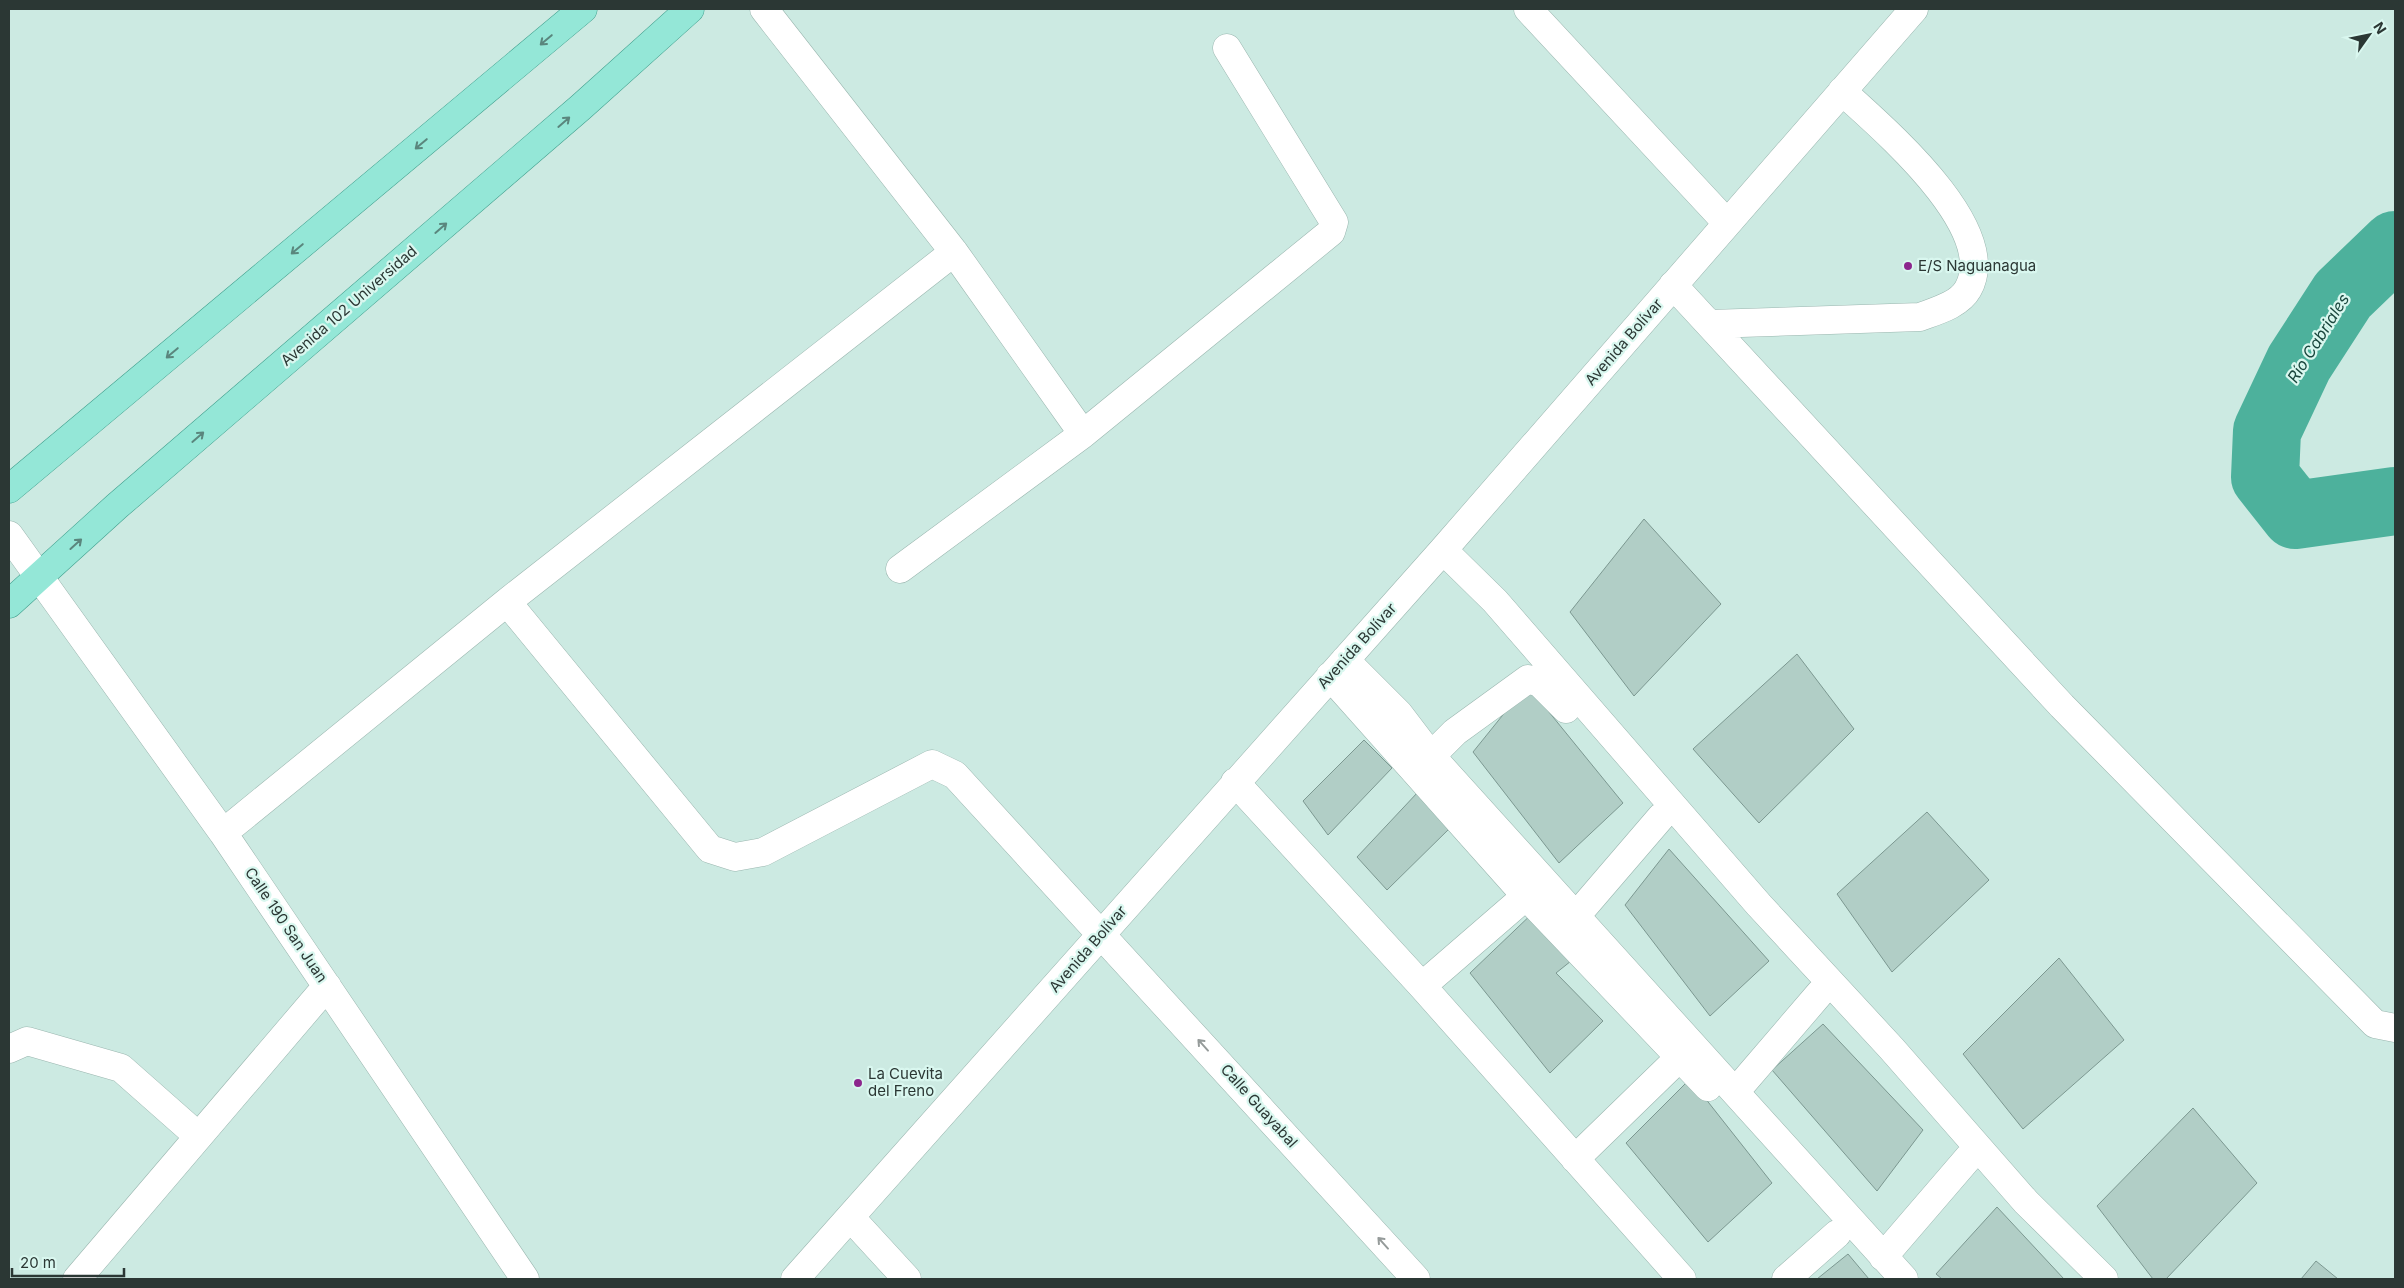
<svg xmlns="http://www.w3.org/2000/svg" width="2404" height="1288" viewBox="0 0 2404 1288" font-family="Inter,sans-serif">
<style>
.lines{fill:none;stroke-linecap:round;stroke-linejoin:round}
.river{stroke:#4db19c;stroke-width:68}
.building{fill:#b1cec6;stroke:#7c9891}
.minor-casing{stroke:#9ab6af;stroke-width:29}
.major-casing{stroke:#419f8d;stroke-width:29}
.minor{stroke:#fff;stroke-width:28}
.major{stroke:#94e7d7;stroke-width:28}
.oneway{stroke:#5a867d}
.oneway2{stroke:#959b9a}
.poi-dot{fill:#8c268d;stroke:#d9f7ef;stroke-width:2}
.labels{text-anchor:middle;stroke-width:4.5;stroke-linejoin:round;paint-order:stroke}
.poi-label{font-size:15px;fill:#2b3734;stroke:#d9f7ef;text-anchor:start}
.street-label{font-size:15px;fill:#2b3734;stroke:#d9f7ef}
.water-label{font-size:16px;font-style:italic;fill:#1b473e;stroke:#d9f7ef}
</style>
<rect width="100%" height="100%" fill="#cceae2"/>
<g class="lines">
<path class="river" d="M2395 245 2343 295 2299 363 2267 431 2265 477 2295 515 2395 501"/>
</g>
<path class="building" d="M1644 519 1721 604 1634 696 1570 612Z
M1797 654 1854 729 1759 823 1693 749Z
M1527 685 1623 803 1559 863 1473 752Z
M1364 740 1392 768 1328 835 1303 801Z
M1418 792 1451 827 1387 890 1357 857Z
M1927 812 1989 880 1892 972 1837 894Z
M1669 849 1769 961 1710 1016 1625 905Z
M1537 909 1576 957 1556 973 1603 1021 1550 1073 1470 973Z
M2059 958 2124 1040 2023 1129 1963 1054Z
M1823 1024 1923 1130 1877 1191 1772 1070Z
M1690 1079 1772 1183 1708 1242 1626 1143Z
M2193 1108 2257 1183 2166 1279H2153L2097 1206Z
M1997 1207 2064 1279H1942L1936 1274Z
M1848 1254 1869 1279H1817Z
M2316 1261 2338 1279H2301Z"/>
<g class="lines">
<g class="minor-casing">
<path id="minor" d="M764 9 954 252 1083 434
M1528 9 1727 223
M1673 285 2062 706 2375 1024 2395 1028
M1710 324 1920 317C1936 311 1959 305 1968 289 2002 228 1881 127 1842 91
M9 535 223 833 525 1279
M1443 550 1495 601 1759 905 1892 1049 2026 1202 2104 1279
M900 569 1083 434 1331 232 1334 222 1227 48
M507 602 710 849 735 857 763 852 932 764 955 775 1416 1279
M1345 660 1399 714 1431 756 1904 1279
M1330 676 1526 896 1708 1087
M1431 756 1455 732 1528 679 1540 683 1566 709
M1235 782 1422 986 1682 1279
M223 833 507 602 954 252
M1576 916 1661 817
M1422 986 1526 896
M9 1049 27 1041 121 1068 198 1136
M1736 1091 1820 993
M1575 1159 1679 1058
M851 1218 907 1279
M1883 1257 1969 1157
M77 1279 327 986
M795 1279 1443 550 1914 9
M1786 1279 1837 1234"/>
</g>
<g class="major-casing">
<path id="major" d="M9 489 583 9
M9 604 117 506 581 107 690 9"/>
</g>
<use href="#minor" class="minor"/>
<use href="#major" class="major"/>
</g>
<defs><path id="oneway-shaft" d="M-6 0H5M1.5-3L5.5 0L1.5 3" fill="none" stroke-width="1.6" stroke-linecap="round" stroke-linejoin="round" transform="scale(1.25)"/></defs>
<g class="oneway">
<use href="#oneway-shaft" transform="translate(546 40) rotate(140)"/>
<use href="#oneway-shaft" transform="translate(564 122) rotate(-41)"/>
<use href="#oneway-shaft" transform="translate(421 144) rotate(140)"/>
<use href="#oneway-shaft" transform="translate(441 228) rotate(-41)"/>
<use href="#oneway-shaft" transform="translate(297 249) rotate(140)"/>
<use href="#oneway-shaft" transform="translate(172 353) rotate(140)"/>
<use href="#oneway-shaft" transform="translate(198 437) rotate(-41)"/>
<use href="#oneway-shaft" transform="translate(76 544) rotate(-42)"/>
</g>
<g class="oneway2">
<use href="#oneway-shaft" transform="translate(1203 1045) rotate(-132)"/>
<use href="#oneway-shaft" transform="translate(1383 1243) rotate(-132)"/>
</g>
<g class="poi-dot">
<circle cx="1908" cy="266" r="5"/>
<circle cx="858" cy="1083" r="5"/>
</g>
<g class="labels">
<g class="poi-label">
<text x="1918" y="271">E/S Naguanagua</text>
<text x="868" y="1079">La Cuevita<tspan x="868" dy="17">del Freno</tspan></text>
</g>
<g class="street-label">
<text transform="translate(349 306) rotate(-41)" y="5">Avenida 102 Universidad</text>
<text transform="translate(1624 342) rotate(-49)" y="5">Avenida Bolívar</text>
<text transform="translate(1357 646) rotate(-48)" y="5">Avenida Bolívar</text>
<text transform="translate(286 925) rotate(56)" y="5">Calle 190 San Juan</text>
<text transform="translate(1088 949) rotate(-49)" y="5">Avenida Bolívar</text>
<text transform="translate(1259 1106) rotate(48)" y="5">Calle Guayabal</text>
</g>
<g class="water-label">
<text transform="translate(2318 338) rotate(-58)" y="6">Río Cabriales</text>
</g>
</g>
<rect width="2404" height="1288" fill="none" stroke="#2b3734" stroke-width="20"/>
<g transform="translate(2369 35) rotate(57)" stroke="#d9f7ef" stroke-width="4" paint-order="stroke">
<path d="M0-4L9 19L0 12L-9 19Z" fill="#2b3734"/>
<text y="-8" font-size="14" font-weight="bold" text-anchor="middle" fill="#2b3734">N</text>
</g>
<path d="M12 1268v8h112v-8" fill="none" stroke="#2b3734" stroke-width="2.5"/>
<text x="20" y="1268" font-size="15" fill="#2b3734" stroke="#d9f7ef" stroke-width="4" paint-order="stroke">20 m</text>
</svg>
